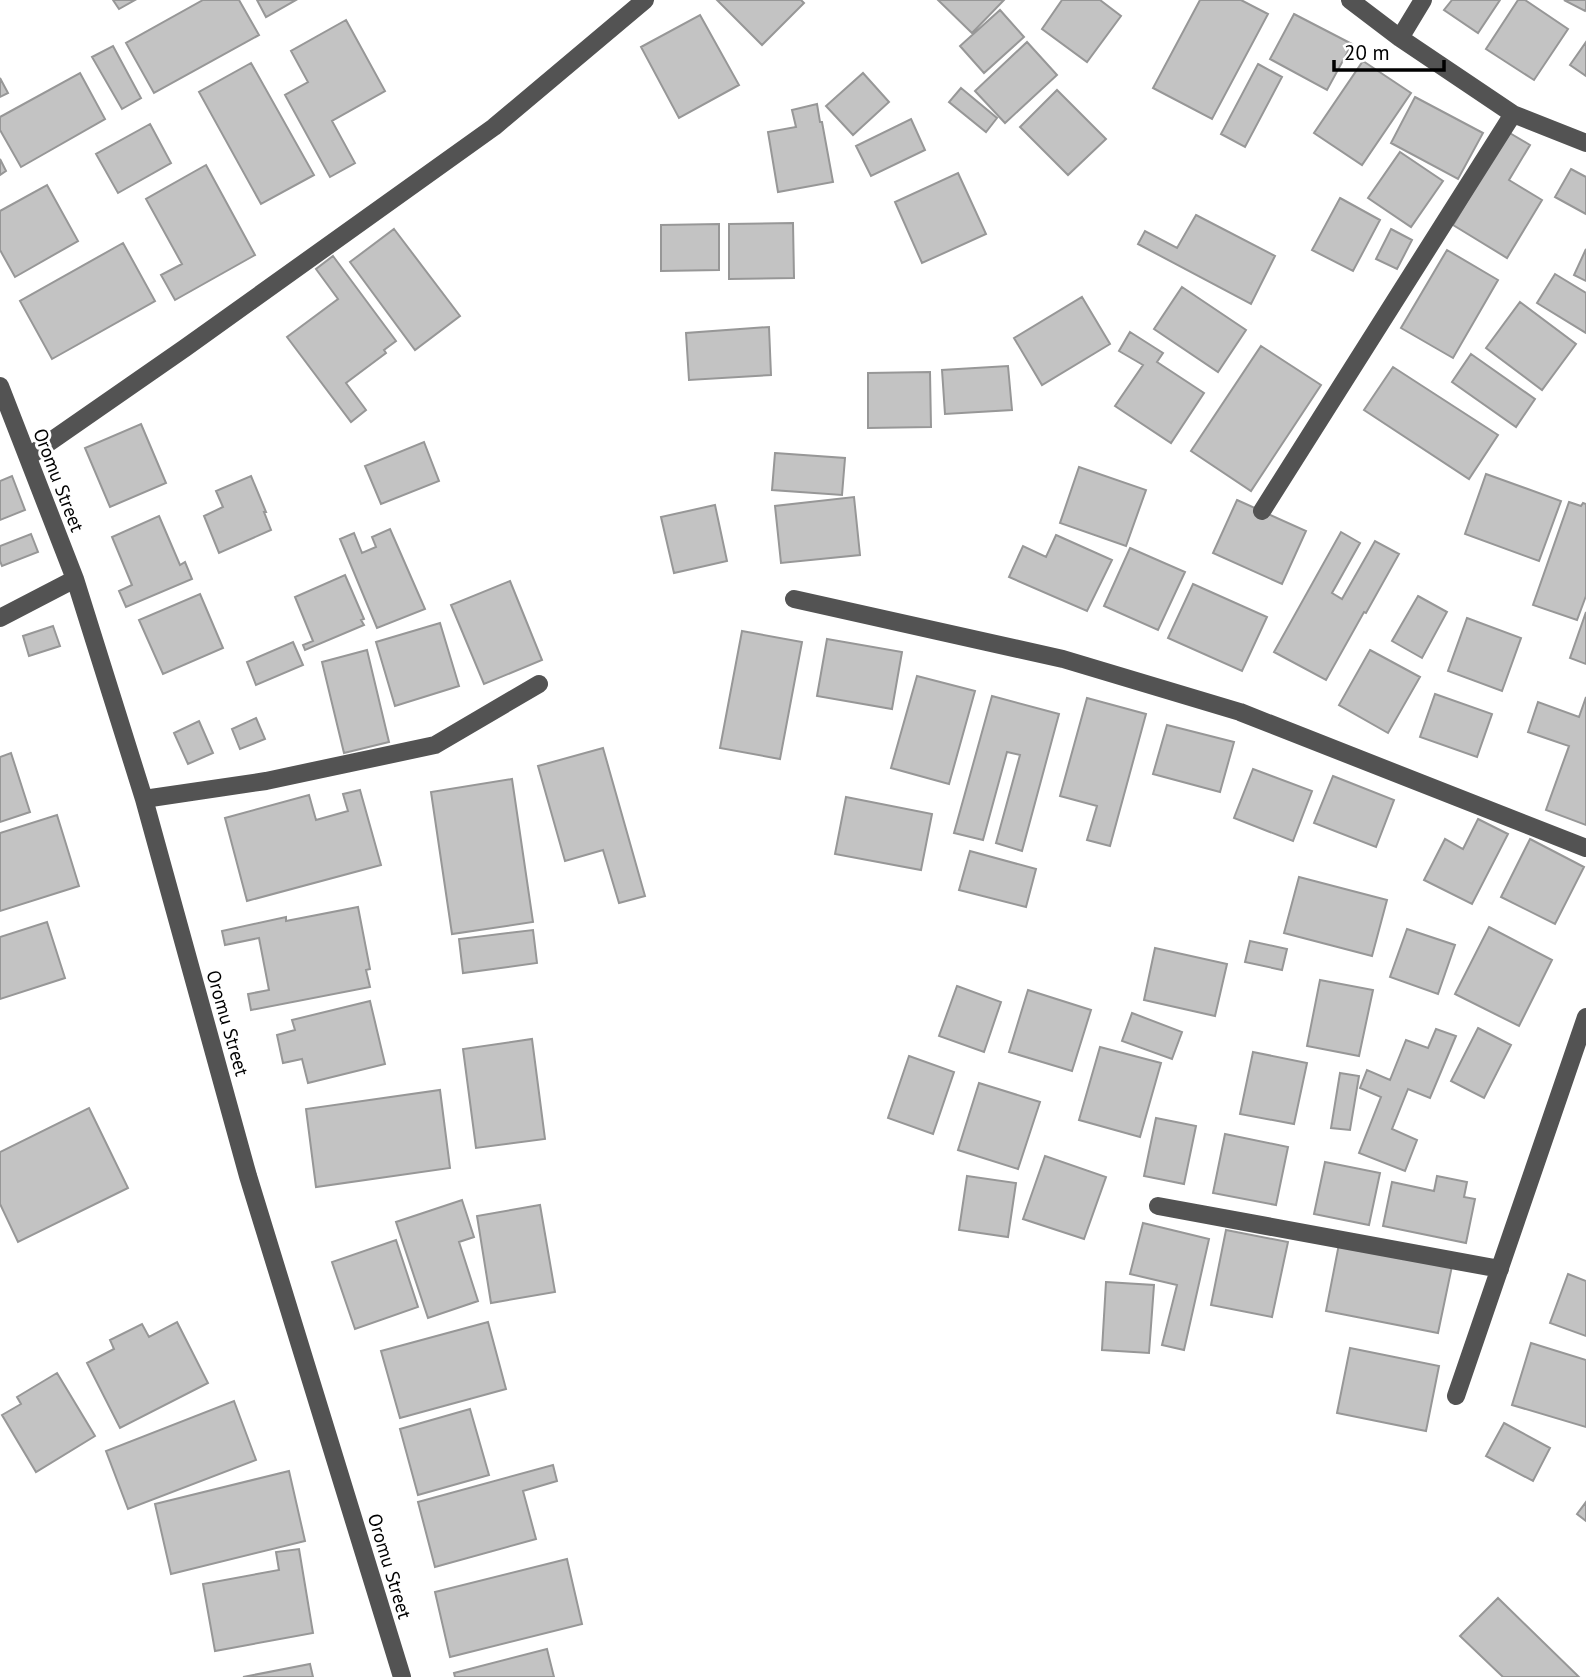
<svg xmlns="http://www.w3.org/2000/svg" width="1586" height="1677" viewBox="0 0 1586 1677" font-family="'PT Sans',sans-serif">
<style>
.building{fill:#c3c3c3;stroke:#979797;stroke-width:2}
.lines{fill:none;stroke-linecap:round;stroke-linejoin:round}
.minor{stroke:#535353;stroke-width:18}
.labels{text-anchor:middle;stroke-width:6;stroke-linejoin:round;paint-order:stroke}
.street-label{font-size:19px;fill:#000;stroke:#fff}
</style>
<rect width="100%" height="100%" fill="#fff"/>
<path class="building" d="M113 0H135L119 9Z
M203 0H239L259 35 154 93 126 43Z
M257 0H296L266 17Z
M717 0H801L804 3 762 45Z
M938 0H1004L972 33Z
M1062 0H1100L1121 16 1087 62 1042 29Z
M1200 0H1241L1268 14 1212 119 1153 88Z
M1452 0H1500L1478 33 1444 10Z
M1518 0H1525L1568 29 1534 80 1486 49Z
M1564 0H1586V9L1585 11Z
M1000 10 1024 37 984 73 960 46Z
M1294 14 1352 44 1327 90 1270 59Z
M700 15 739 85 679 118 641 47Z
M346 20 385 91 332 121 355 163 330 177 285 95 308 82 291 51Z
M1027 42 1057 75 1005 123 975 91Z
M1586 42V76L1570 65Z
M113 46 141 98 122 109 92 57Z
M1363 61 1411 93 1362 165 1314 133Z
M251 63 314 175 261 204 199 92Z
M1258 64 1282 77 1245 147 1221 134Z
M80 73 105 119 21 167 0 130V117Z
M863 73 889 102 853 135 826 106Z
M0 78 8 93 0 97Z
M961 88 997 118 986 132 949 102Z
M1057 90 1106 139 1068 175 1020 127Z
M1415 97 1483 133 1458 179 1391 143Z
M817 104 820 122H822L833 182 778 192 768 132 796 127 792 110Z
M911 119 925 150 871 176 856 146Z
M150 124 171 163 118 193 96 154Z
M1508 132 1530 145 1509 180 1542 200 1507 258 1453 225Z
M1400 152 1443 181 1411 227 1368 198Z
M0 159 6 171 0 175Z
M206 165 255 255 175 300 161 275 182 264 146 199Z
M1571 169 1586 177V214L1555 197Z
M958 173 986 234 922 263 895 202Z
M47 185 78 241 15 277 0 250V211Z
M1340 198 1380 220 1353 271 1312 250Z
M1196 215 1275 256 1251 304 1138 244 1145 231 1177 248Z
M793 223 794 278 729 279V224Z
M719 224V270L661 271V225Z
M394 229 460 316 415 350 350 262Z
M1391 229 1412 240 1397 269 1376 259Z
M123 243 155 301 52 359 20 301Z
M1586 249V281L1574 275Z
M1447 250 1498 280 1453 358 1401 328Z
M333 256 396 341 384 350 386 353 346 383 366 410 351 422 287 337 338 299 316 269Z
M1555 274 1586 293V333L1537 303Z
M1182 287 1246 330 1218 372 1154 329Z
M1082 297 1110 344 1042 385 1014 338Z
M1520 302 1576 344 1542 390 1486 348Z
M769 327 771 375 689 380 686 333Z
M1130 332 1163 353 1157 362 1204 393 1171 443 1115 406 1143 365 1119 351Z
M1261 346 1321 385 1251 491 1191 451Z
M1471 354 1535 399 1516 427 1452 382Z
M1008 366 1012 410 945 414 942 370Z
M1393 367 1498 435 1469 479 1364 410Z
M930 372 931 427 868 428V373Z
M141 424 166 483 110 507 85 448Z
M424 442 439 481 381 504 365 466Z
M775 453 845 458 842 495 772 490Z
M1079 467 1146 490 1126 546 1060 523Z
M1486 474 1561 501 1539 561 1465 534Z
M12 476 25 510 0 520V481Z
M251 476 266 512H264L271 530 219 553 204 516 223 507 216 491Z
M854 497 860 555 781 563 775 506Z
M1237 500 1306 531 1282 584 1213 553Z
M1569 502 1581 506 1583 503 1586 504V596L1577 620 1533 605Z
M715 505 727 561 674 573 661 517Z
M159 516 180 565 185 562 192 579 126 607 119 591 132 585 112 537Z
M390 529 425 609 377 628 340 539 354 533 362 553 376 547 372 537Z
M1341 532 1360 543 1332 593 1342 599 1375 541 1399 554 1366 613 1364 612 1326 680 1274 652Z
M31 534 38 552 2 566 0 561V546Z
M1056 535 1112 560 1087 611 1009 577 1023 546 1046 557Z
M1130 548 1185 572 1158 630 1104 606Z
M345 575 364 619 361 620 364 625 305 650 303 645 313 641 295 597Z
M510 581 542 660 484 684 451 605Z
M1193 584 1267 617 1242 671 1168 638Z
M200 594 223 648 163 674 139 620Z
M1418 596 1447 612 1422 658 1392 641Z
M1586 612V664L1570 658Z
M1467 618 1521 638 1502 691 1448 671Z
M440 623 459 686 395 706 376 642Z
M53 626 60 646 29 656 23 636Z
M742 631 802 642 780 759 720 748Z
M827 639 902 652 892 709 817 696Z
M293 642 303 665 256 685 247 662Z
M367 650 389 742 344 753 322 662Z
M1370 650 1420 677 1388 733 1339 705Z
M917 676 975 691 949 784 891 768Z
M1435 694 1492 714 1477 757 1420 737Z
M992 696 1059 714 1022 851 996 843 1020 755 1007 752 983 840 954 833Z
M1586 697V825L1546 810 1569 746 1528 732 1538 702 1579 717Z
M1087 698 1146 714 1110 846 1087 840 1097 806 1060 796Z
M256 718 265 739 240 749 232 729Z
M199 721 213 753 188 764 174 733Z
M1167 725 1234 742 1220 792 1153 774Z
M603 748 645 896 619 903 603 850 565 861 538 766Z
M11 753 30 812 0 822V757Z
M1253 769 1312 791 1293 841 1234 818Z
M1333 776 1394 800 1376 847 1314 823Z
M512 779 533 922 452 934 431 792Z
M360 790 381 865 247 901 225 818 309 795 316 820 348 811 343 794Z
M846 797 932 814 921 870 835 854Z
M57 815 79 886 0 911V833Z
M1478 819 1508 834 1472 904 1424 880 1445 839 1463 849Z
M1530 839 1584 867 1555 924 1501 897Z
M970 851 1036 869 1026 907 959 890Z
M1299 877 1387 900 1372 956 1284 933Z
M358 907 370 969 366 970 370 987 251 1010 248 994 269 990 259 938 225 945 222 931 286 917V921Z
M47 922 65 978 0 999V937Z
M1489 927 1552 960 1519 1026 1455 994Z
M1407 929 1455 945 1438 994 1390 977Z
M533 930 537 963 463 973 459 939Z
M1250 941 1287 949 1282 970 1245 962Z
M1155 948 1227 964 1215 1016 1144 1000Z
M1320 980 1373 990 1359 1056 1307 1046Z
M957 986 1001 1002 984 1052 939 1036Z
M1028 990 1091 1010 1072 1071 1009 1052Z
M370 1001 385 1064 308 1083 302 1059 283 1063 277 1035 295 1030 292 1020Z
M1132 1013 1182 1032 1172 1059 1122 1041Z
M1478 1028 1511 1045 1484 1098 1451 1081Z
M1436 1029 1456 1036 1430 1098 1408 1089 1392 1129 1417 1140 1405 1171 1359 1153 1381 1097 1360 1088 1367 1070 1390 1080 1406 1040 1428 1048Z
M532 1039 545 1139 476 1148 463 1049Z
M1100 1047 1161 1063 1140 1137 1079 1120Z
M1253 1052 1307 1063 1294 1124 1240 1114Z
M909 1056 954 1072 933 1134 888 1118Z
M1340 1073 1359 1076 1350 1130 1331 1128Z
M979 1083 1040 1102 1018 1169 958 1150Z
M440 1090 450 1168 316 1187 306 1109Z
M89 1108 128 1188 18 1242 0 1204V1152Z
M1156 1118 1196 1126 1184 1184 1144 1176Z
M1225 1134 1288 1147 1276 1205 1213 1193Z
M1045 1156 1106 1177 1084 1239 1023 1219Z
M1325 1162 1380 1173 1369 1225 1314 1214Z
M967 1176 1016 1183 1008 1237 959 1230Z
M1437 1176 1467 1182 1464 1197 1475 1199 1466 1243 1383 1226 1392 1182 1434 1191Z
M462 1200 474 1237 459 1242 478 1301 428 1318 396 1222Z
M540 1205 555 1292 491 1303 477 1216Z
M1143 1223 1209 1239 1184 1350 1162 1345 1177 1285 1130 1274Z
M1226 1230 1288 1242 1272 1317 1211 1305Z
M396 1240 418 1307 355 1329 332 1262Z
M1339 1244 1452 1266 1438 1333 1326 1311Z
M1568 1274 1586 1281V1336L1550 1323Z
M1106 1282 1154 1285 1149 1353 1102 1350Z
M177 1322 208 1383 120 1428 87 1363 114 1349 110 1340 142 1324 149 1337Z
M488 1322 506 1389 400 1418 381 1351Z
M1531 1343 1586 1360V1427L1512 1405Z
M1350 1348 1439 1366 1426 1431 1337 1413Z
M57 1373 95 1436 36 1472 2 1415 21 1404 17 1397Z
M234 1401 256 1460 128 1509 106 1451Z
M470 1409 489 1475 418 1495 400 1429Z
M1504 1423 1550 1448 1533 1481 1486 1456Z
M553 1465 557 1481 523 1491 536 1539 435 1567 418 1502Z
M289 1471 305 1541 171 1574 155 1504Z
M1586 1502V1521L1577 1514Z
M299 1549 313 1633 215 1651 203 1584 279 1570 276 1552Z
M567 1559 582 1624 450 1657 435 1592Z
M1498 1598 1579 1677H1503L1460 1636Z
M547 1649 554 1677H455L454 1673Z
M310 1664 313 1677H243Z"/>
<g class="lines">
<path class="minor" d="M1350 0 1400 38 1513 114 1586 143
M1400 38 1423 0
M0 386 75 579 144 799 248 1176 402 1677
M28 457 185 348 494 127 645 0
M1262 511 1513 114
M794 599 1063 659 1240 712 1586 848
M0 618 75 579
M144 799 266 781 435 745 539 684
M1158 1206 1500 1269
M1456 1396 1586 1017"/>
</g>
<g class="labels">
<g class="street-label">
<text transform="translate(59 480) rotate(69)" y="7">Oromu Street</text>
<text transform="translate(228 1023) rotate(74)" y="7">Oromu Street</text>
<text transform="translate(390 1566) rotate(73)" y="7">Oromu Street</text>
</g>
</g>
<path d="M1334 60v10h110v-10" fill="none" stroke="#000000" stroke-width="3.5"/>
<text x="1344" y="60" font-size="21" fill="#000000" stroke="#ffffff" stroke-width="5" paint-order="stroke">20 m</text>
</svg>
